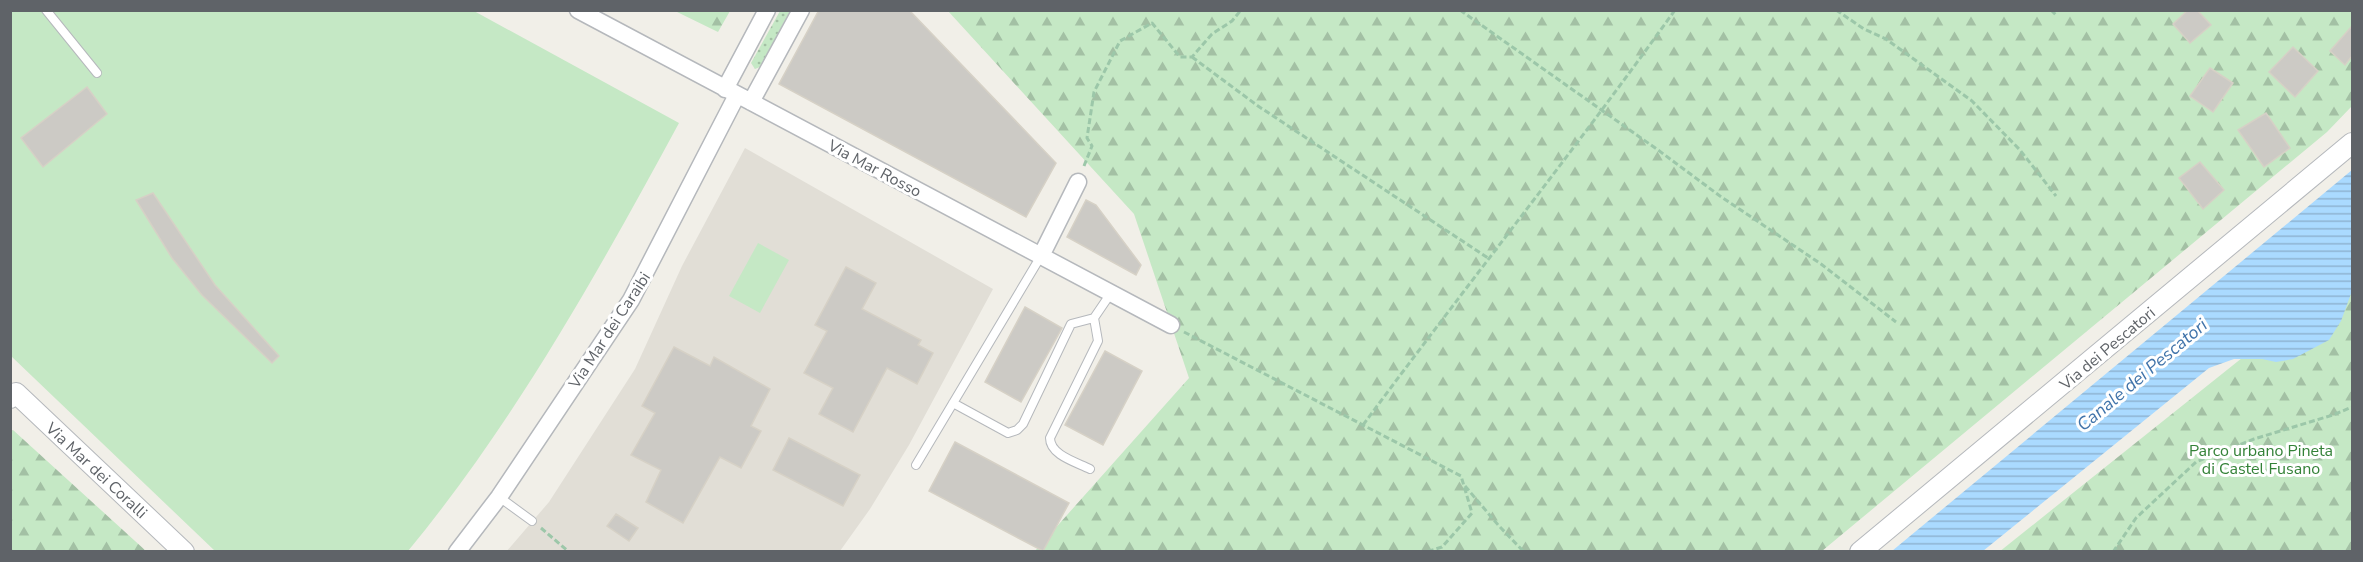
<svg xmlns="http://www.w3.org/2000/svg" width="2363" height="562" viewBox="0 0 2363 562" font-family="'Nunito Sans',sans-serif">
<style>
.education{fill:#e1ded6}
.grass{fill:url(#grass-dots)}
.forest{fill:url(#forest-firs)}
.pitch{fill:#c5e8c5}
.water{fill:url(#water-rules)}
.building{fill:#cccac5;stroke:#d6d1c6;stroke-width:1.5}
.lines{fill:none;stroke-linecap:round;stroke-linejoin:round}
.service-casing{stroke:#b5b8bc;stroke-width:10}
.minor-casing{stroke:#b5b8bc;stroke-width:19}
.tertiary-casing{stroke:#b5b8bc;stroke-width:22}
.path{stroke:#9cc7a9;stroke-width:3;stroke-dasharray:6 3;stroke-linecap:butt}
.service{stroke:#fff;stroke-width:8}
.minor{stroke:#fff;stroke-width:16}
.tertiary{stroke:#fff;stroke-width:20}
.labels{text-anchor:middle;stroke-width:6;stroke-linejoin:round;paint-order:stroke}
.street-label{font-size:16px;fill:#5f6368;stroke:#fff}
.park-label{font-size:16px;fill:#348238;stroke:#fff}
.water-label{font-size:18px;font-style:italic;fill:#4174aa;stroke:#fff}
</style>
<defs>
<pattern id="grass-dots" width="8" height="8" patternUnits="userSpaceOnUse" patternTransform="scale(1.5)"><rect width="8" height="8" fill="#c5e8c5"/><path d="M2 2h.1M6 6h.1" fill="none" stroke="#a3c0a4" stroke-width="1.8" stroke-linecap="round"/></pattern>
<pattern id="forest-firs" width="22" height="20" patternUnits="userSpaceOnUse" patternTransform="scale(1.5)"><rect width="22" height="20" fill="#c5e8c5"/><path d="M5 1l3.5 6h-7zM16 11l3.5 6h-7z" fill="#a3c0a4"/></pattern>
<pattern id="water-rules" width="6" height="5" patternUnits="userSpaceOnUse" patternTransform="scale(1.5)"><rect width="6" height="5" fill="#aadaff"/><path d="M0 2.5h6" fill="none" stroke="#8eb4d2"/></pattern>
</defs>
<rect width="100%" height="100%" fill="#f1efe8"/>
<path class="education" d="M745 148 993 289 909 445 870 509 840 551 506 552 549 502 635 369 682 266Z"/>
<path class="grass" d="M780 11H790L760 67 755 69 751 63Z"/>
<path class="forest" d="M675 11H730L718 32Z
M948 11H2352V106L2327 132 1822 551H1035L1189 378 1134 214Z
M2352 269V551L1999 552 2352 270Z
M13 430 146 551H11L10 432Z"/>
<path class="pitch" d="M10 11H474L679 123C598 272 516 420 408 551H215L11 356Z
M758 243 789 260 760 313 729 296Z"/>
<path class="water" d="M2352 170V291L2341 321 2329 340 2293 359 2276 362 2262 359H2234L2209 368 1983 551H1892Z"/>
<path class="building" d="M819 10H909L1056 163 1026 217 779 84Z
M2188 10H2197L2211 25 2190 43 2173 24Z
M2352 26V56L2345 65 2330 51Z
M2293 47 2318 71 2295 97 2269 72Z
M2210 68 2233 83 2213 112 2190 96Z
M87 87 107 114 43 167 21 138Z
M2266 113 2290 148 2264 167 2238 130Z
M2200 162 2224 190 2203 209 2179 178Z
M153 193 215 285 279 356 272 363 202 295 172 258 136 200Z
M1086 200 1096 205 1141 265 1136 275 1067 237Z
M846 267 876 283 862 309 921 340 918 345 933 353 917 384 887 368 853 432 819 414 833 388 804 373 827 331 815 325Z
M1025 307 1062 328 1021 402 985 382Z
M674 347 710 366 714 357 770 389 751 426 761 431 741 468 720 457 683 523 646 502 661 470 631 455 655 413 642 406Z
M1105 351 1142 371 1103 445 1065 425Z
M789 438 860 475 843 506 773 470Z
M955 442 1069 503 1043 551 929 491Z
M616 514 638 528 629 541 607 526Z"/>
<g class="lines">
<g class="service-casing">
<path id="service" d="M46 10 97 73
M953 403 1008 433 1017 430 1023 424 1071 324 1094 318 1111 293
M916 465 1041 256
M1090 469C1076 462 1050 455 1050 438L1098 341 1094 318
M499 497 532 521"/>
</g>
<g class="minor-casing">
<path id="minor" d="M578 10 1171 325
M725 89 767 10
M751 102 801 10
M1041 256 1078 182
M457 552 499 497 631 300 737 95"/>
</g>
<g class="tertiary-casing">
<path id="tertiary" d="M10 398 16 393 184 552
M1860 552 2352 143"/>
</g>
<path class="path" d="M1460 10 1658 150 1720 196 1821 264 1896 322
M1836 10 1864 29 1886 39 1972 101 2020 150 2056 196
M2051 10 2057 16
M1192 57 1258 106 1488 258
M1084 166 1092 146 1087 138 1094 92 1120 41 1152 23 1180 57H1192L1212 34 1232 21 1241 10
M1184 332 1461 476 1472 513 1442 547 1426 552
M1363 425C1466 286 1574 151 1675 10
M1465 486 1499 526 1524 552
M541 528 569 552
M2113 552 2136 518 2196 462 2254 439 2333 415 2352 407"/>
<use href="#service" class="service"/>
<use href="#minor" class="minor"/>
<use href="#tertiary" class="tertiary"/>
</g>
<g class="labels">
<g class="street-label">
<text transform="translate(875 168) rotate(28)" y="6">Via Mar Rosso</text>
<text transform="translate(609 330) rotate(-57)" y="6">Via Mar dei Caraibi</text>
<text transform="translate(2107 348) rotate(-40)" y="6">Via dei Pescatori</text>
<text transform="translate(97 470) rotate(43)" y="6">Via Mar dei Coralli</text>
</g>
<g class="park-label">
<text x="2261" y="456">Parco urbano Pineta<tspan x="2261" dy="18">di Castel Fusano</tspan></text>
</g>
<g class="water-label">
<text transform="translate(2142 375) rotate(-40)" y="6">Canale dei Pescatori</text>
</g>
</g>
<rect width="2363" height="562" fill="none" stroke="#5f6368" stroke-width="24"/>
</svg>
